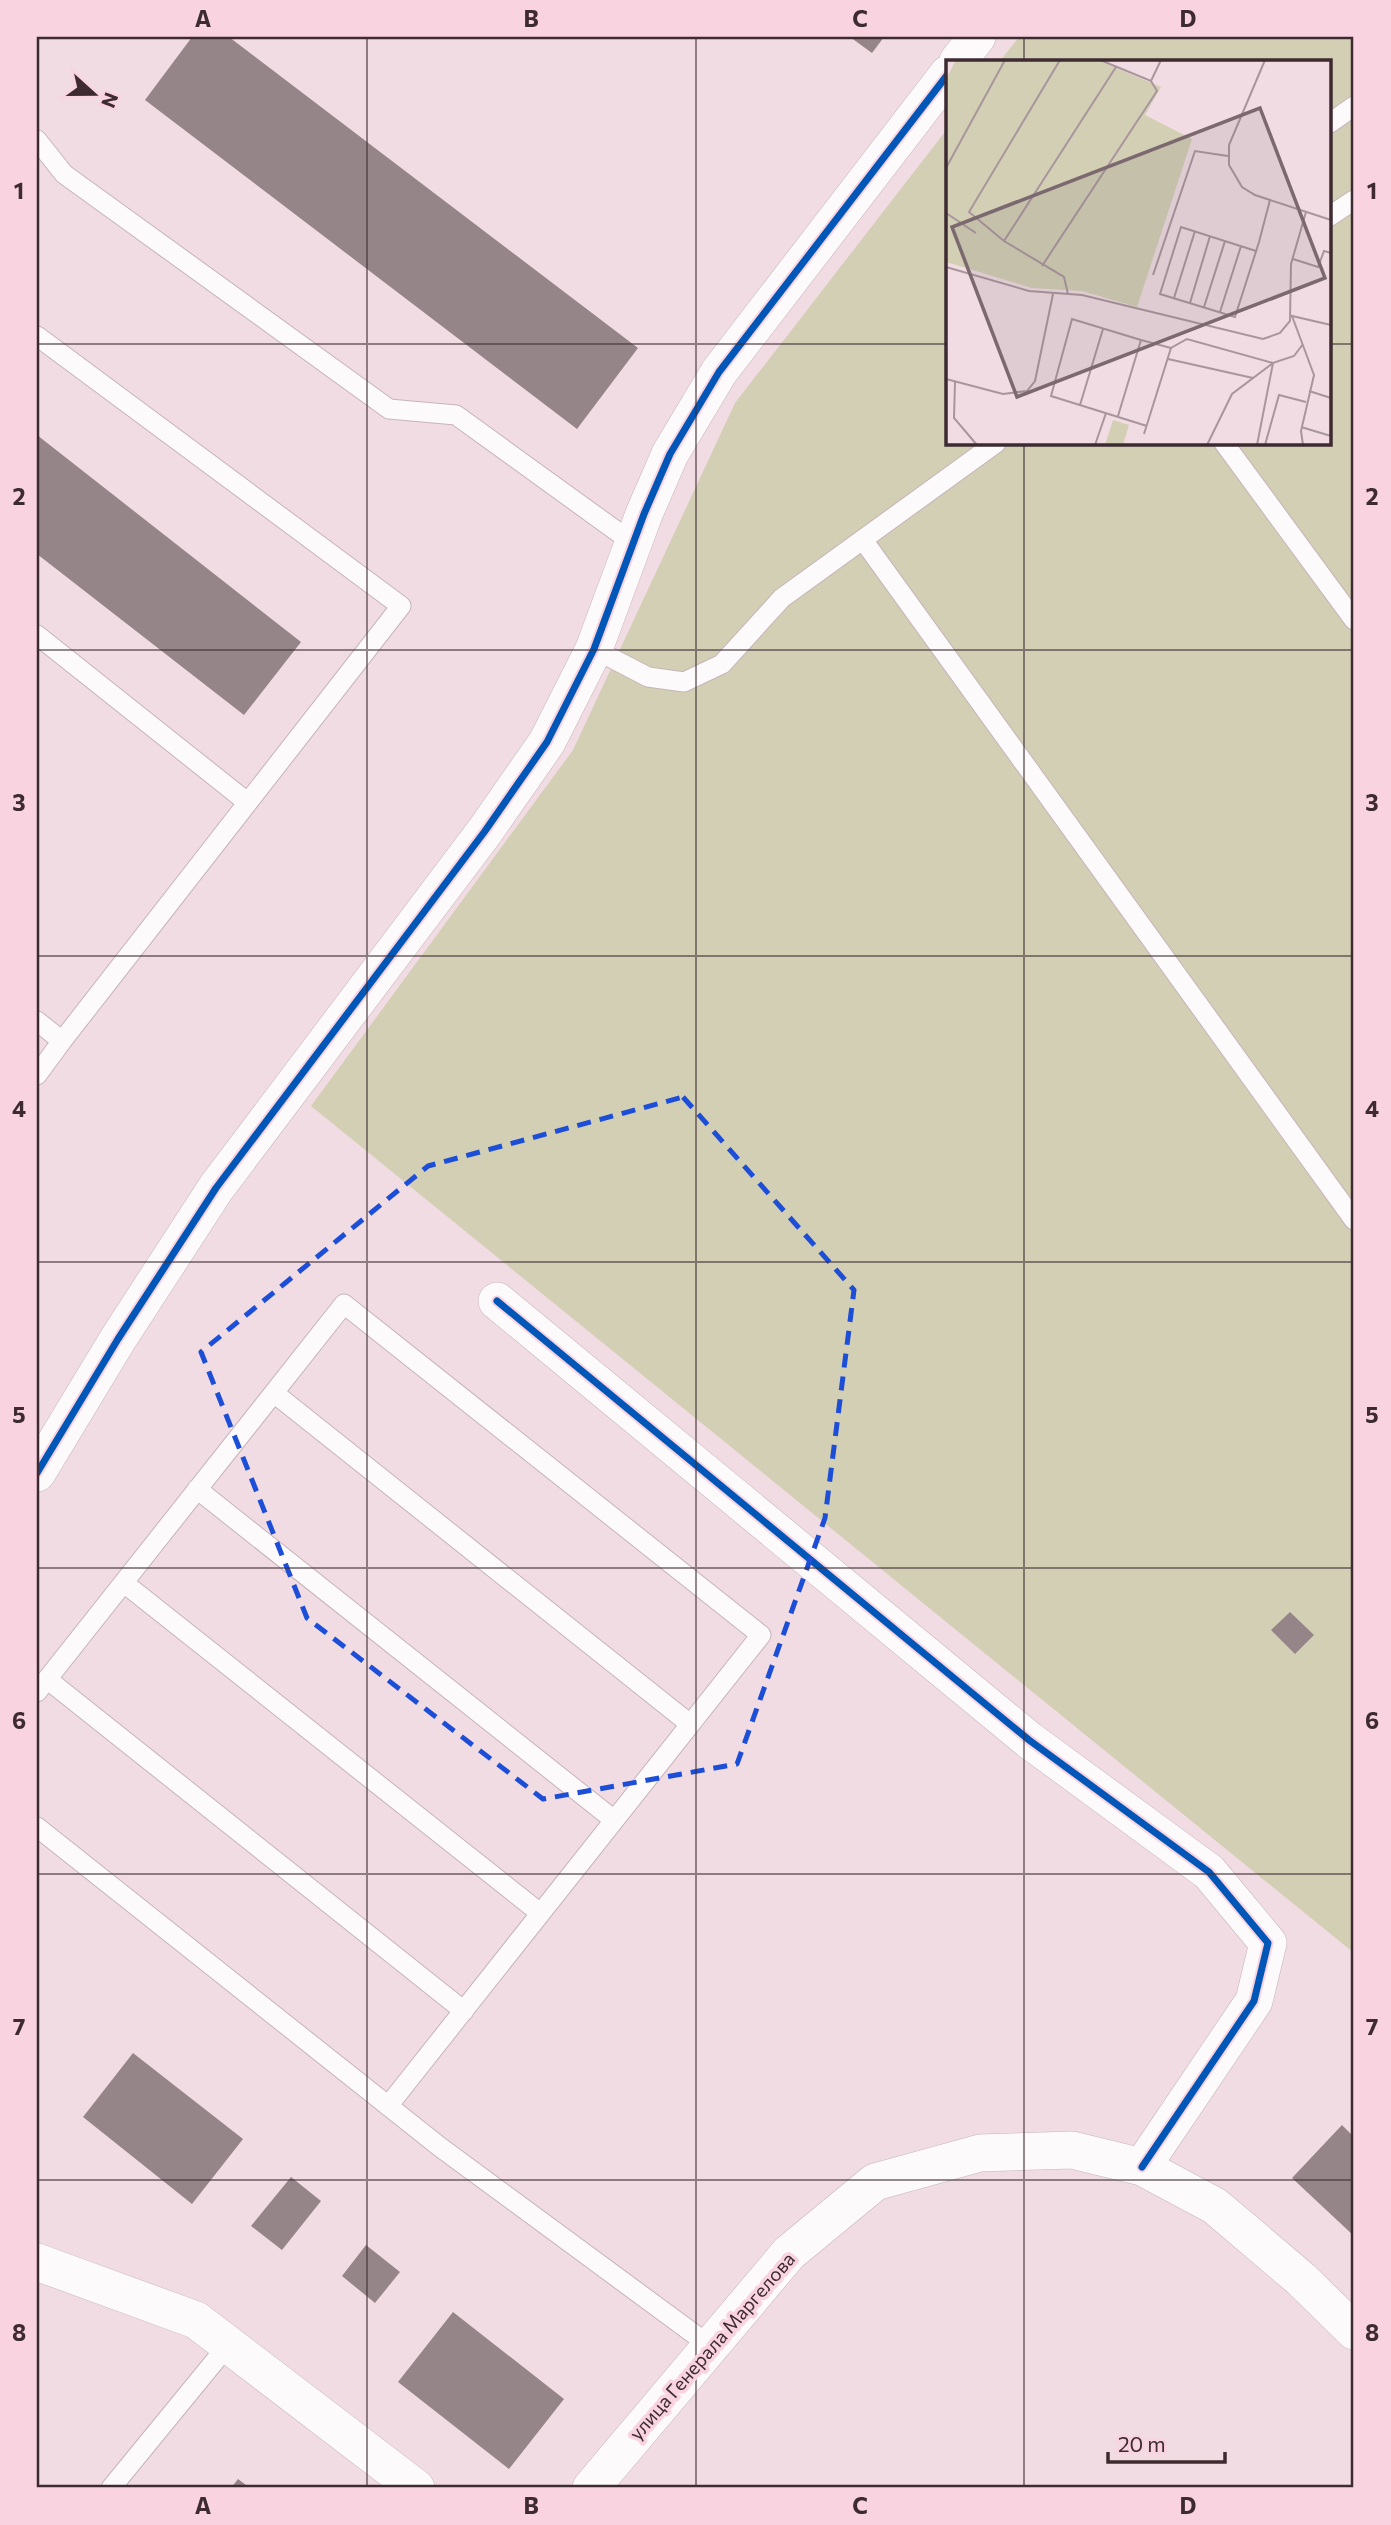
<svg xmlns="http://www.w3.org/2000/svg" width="1391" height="2525" viewBox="0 0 1391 2525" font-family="Commissioner,sans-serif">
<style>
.green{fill:#d3cfb4}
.building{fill:#958488}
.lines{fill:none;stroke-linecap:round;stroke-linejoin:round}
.service-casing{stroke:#c6b4ba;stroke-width:21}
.minor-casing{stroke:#c6b4ba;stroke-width:38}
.service{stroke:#fdfafb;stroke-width:19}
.minor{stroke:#fdfafb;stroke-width:37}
.cycleway-casing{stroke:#f9d4e0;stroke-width:11}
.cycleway{stroke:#0057b8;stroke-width:7}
.marked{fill:none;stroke:#1d4ed8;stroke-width:5;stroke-dasharray:14 9;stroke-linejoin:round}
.grid{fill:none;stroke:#3d2b31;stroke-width:2;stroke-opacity:0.55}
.labels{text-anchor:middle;stroke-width:7;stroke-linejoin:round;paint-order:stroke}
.street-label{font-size:19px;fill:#3d2b31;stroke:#f9d4e0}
.inset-road{fill:none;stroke:#a9959c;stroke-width:2}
.view{fill:#7c696f;fill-opacity:0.15;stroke:#7c696f;stroke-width:3.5}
.inset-edge{fill:none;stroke:#3d2b31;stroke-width:3.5}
.neatline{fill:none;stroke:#3d2b31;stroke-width:2.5}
.grid-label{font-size:23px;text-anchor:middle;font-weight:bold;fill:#3d2b31}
</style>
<rect width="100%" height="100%" fill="#f1dce3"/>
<path class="green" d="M1019 37H1354V1953L311 1106 573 750 735 403 948 128V443H1330V61H1000Z"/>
<path class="building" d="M192 37H229L638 348 577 429 145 100Z
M850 37H884L872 53Z
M37 435 301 642 244 715 37 554Z
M1290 1612 1314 1635 1295 1654 1271 1630Z
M133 2053 243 2139 192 2204 83 2117Z
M1342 2125 1354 2137V2236L1292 2178Z
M291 2177 321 2201 282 2250 251 2226Z
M366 2245 400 2272 375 2303 342 2276Z
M453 2312 564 2399 509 2469 398 2382Z
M238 2479 250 2488H231Z"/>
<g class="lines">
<g class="service-casing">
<path id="service" d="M1330 123 1354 106
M37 140 64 174 389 409 456 415 633 543
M1330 216 1354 200
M37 336 401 606 62 1041
M1224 443 1354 620
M863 540 1354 1220
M37 635 247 802
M594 649 648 677 684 682 722 664 782 598 996 443
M37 1021 62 1041 37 1075
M274 1393 690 1724
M197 1489 614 1820
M124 1583 540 1913
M47 1679 464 2011
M37 1692 344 1304 761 1635 388 2106
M37 1827 440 2147 709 2345
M111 2488 228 2345"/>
</g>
<g class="minor-casing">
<path id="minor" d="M958 61 977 37
M497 1301 1029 1740 1209 1872 1268 1943 1254 2001 1142 2167
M37 1473 118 1339 216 1188 485 831 547 742 594 649 644 514 670 454 719 372 948 74
M37 2262 196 2320 416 2488
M591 2488 789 2253 875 2182 980 2153 1072 2150 1142 2167 1215 2206 1301 2279 1354 2331"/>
</g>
<use href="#service" class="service"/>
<use href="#minor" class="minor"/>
<g class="cycleway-casing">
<path id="cycleway" d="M497 1301 1029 1740 1209 1872 1268 1943 1254 2001 1142 2167
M37 1473 118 1339 216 1188 485 831 547 742 594 649 644 514 670 454 719 372 948 74"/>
</g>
<use href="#cycleway" class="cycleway"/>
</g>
<path class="marked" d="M683 1097 854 1290 825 1518 737 1764 543 1799 307 1618 201 1352 428 1166Z"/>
<path class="grid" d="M367 37V2488M696 37V2488M1024 37V61M37 344H948M1330 344H1354M1024 443V2488M37 650H1354M37 956H1354M37 1262H1354M37 1568H1354M37 1874H1354M37 2180H1354"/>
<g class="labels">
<g class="street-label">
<text transform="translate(712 2346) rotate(-49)" y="7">улица Генерала Маргелова</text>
</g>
</g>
<g transform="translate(946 60)">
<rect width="385" height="385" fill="#f1dce3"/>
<path d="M10 0H151L215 27 199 55 246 79 191 247 136 231 86 228 0 202V19ZM167 360 183 365 177 385H159Z" fill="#d3cfb4"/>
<path class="inset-road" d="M114 0 23 152 58 181 118 217 122 234M154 0 205 21 215 0M319 0 283 85V105L296 127 309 135 385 160M0 108 59 0M0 153 30 173M58 181 170 7M310 191 235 167 214 234 289 257 313 182 324 140M347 199 372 207 378 191 385 193M96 206 211 31 205 21M0 207 83 231 136 235 317 279 334 273 344 261 345 204 360 152M207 215 249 91 282 96M228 238 249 171M244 243 264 176M258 247 279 181M274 252 295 186M195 280 126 259 105 336 201 366M222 299 307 318M0 319 57 334 81 331 89 321 107 234M9 322 8 358 31 385M363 331 385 338M134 345 157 269M172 356 195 280 225 288M355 367 385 376M198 374 225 288 241 279 327 303 348 296 357 284M149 385 160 353M261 385 286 334 327 303M311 385 327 303M319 385 333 335 360 342M357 385 355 371 368 315 346 256 385 265"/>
<path class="view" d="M314 48 379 218 71 337 6 167Z"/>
<rect width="385" height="385" class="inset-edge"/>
</g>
<rect width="1391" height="2525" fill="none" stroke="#f9d4e0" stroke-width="77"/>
<g transform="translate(94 94) rotate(111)" stroke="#f9d4e0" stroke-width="5" paint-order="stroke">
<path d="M0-5L12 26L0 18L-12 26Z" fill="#3d2b31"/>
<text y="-10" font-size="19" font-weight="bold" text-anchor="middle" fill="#3d2b31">N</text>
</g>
<path d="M1108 2452v10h117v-10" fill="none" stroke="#3d2b31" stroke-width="3.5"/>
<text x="1118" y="2452" font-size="21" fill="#3d2b31" stroke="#f9d4e0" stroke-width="5" paint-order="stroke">20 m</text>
<rect x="38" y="38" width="1314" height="2448" class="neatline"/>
<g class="grid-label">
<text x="203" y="27">A</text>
<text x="531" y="27">B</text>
<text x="860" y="27">C</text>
<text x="1188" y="27">D</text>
<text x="19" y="199">1</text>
<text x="1372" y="199">1</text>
<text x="19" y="505">2</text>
<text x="1372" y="505">2</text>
<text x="19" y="811">3</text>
<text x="1372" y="811">3</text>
<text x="19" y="1117">4</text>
<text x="1372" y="1117">4</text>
<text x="19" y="1423">5</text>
<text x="1372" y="1423">5</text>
<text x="19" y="1729">6</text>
<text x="1372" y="1729">6</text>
<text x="19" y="2035">7</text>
<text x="1372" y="2035">7</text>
<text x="19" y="2341">8</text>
<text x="1372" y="2341">8</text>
<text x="203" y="2514">A</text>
<text x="531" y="2514">B</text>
<text x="860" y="2514">C</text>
<text x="1188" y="2514">D</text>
</g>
</svg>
